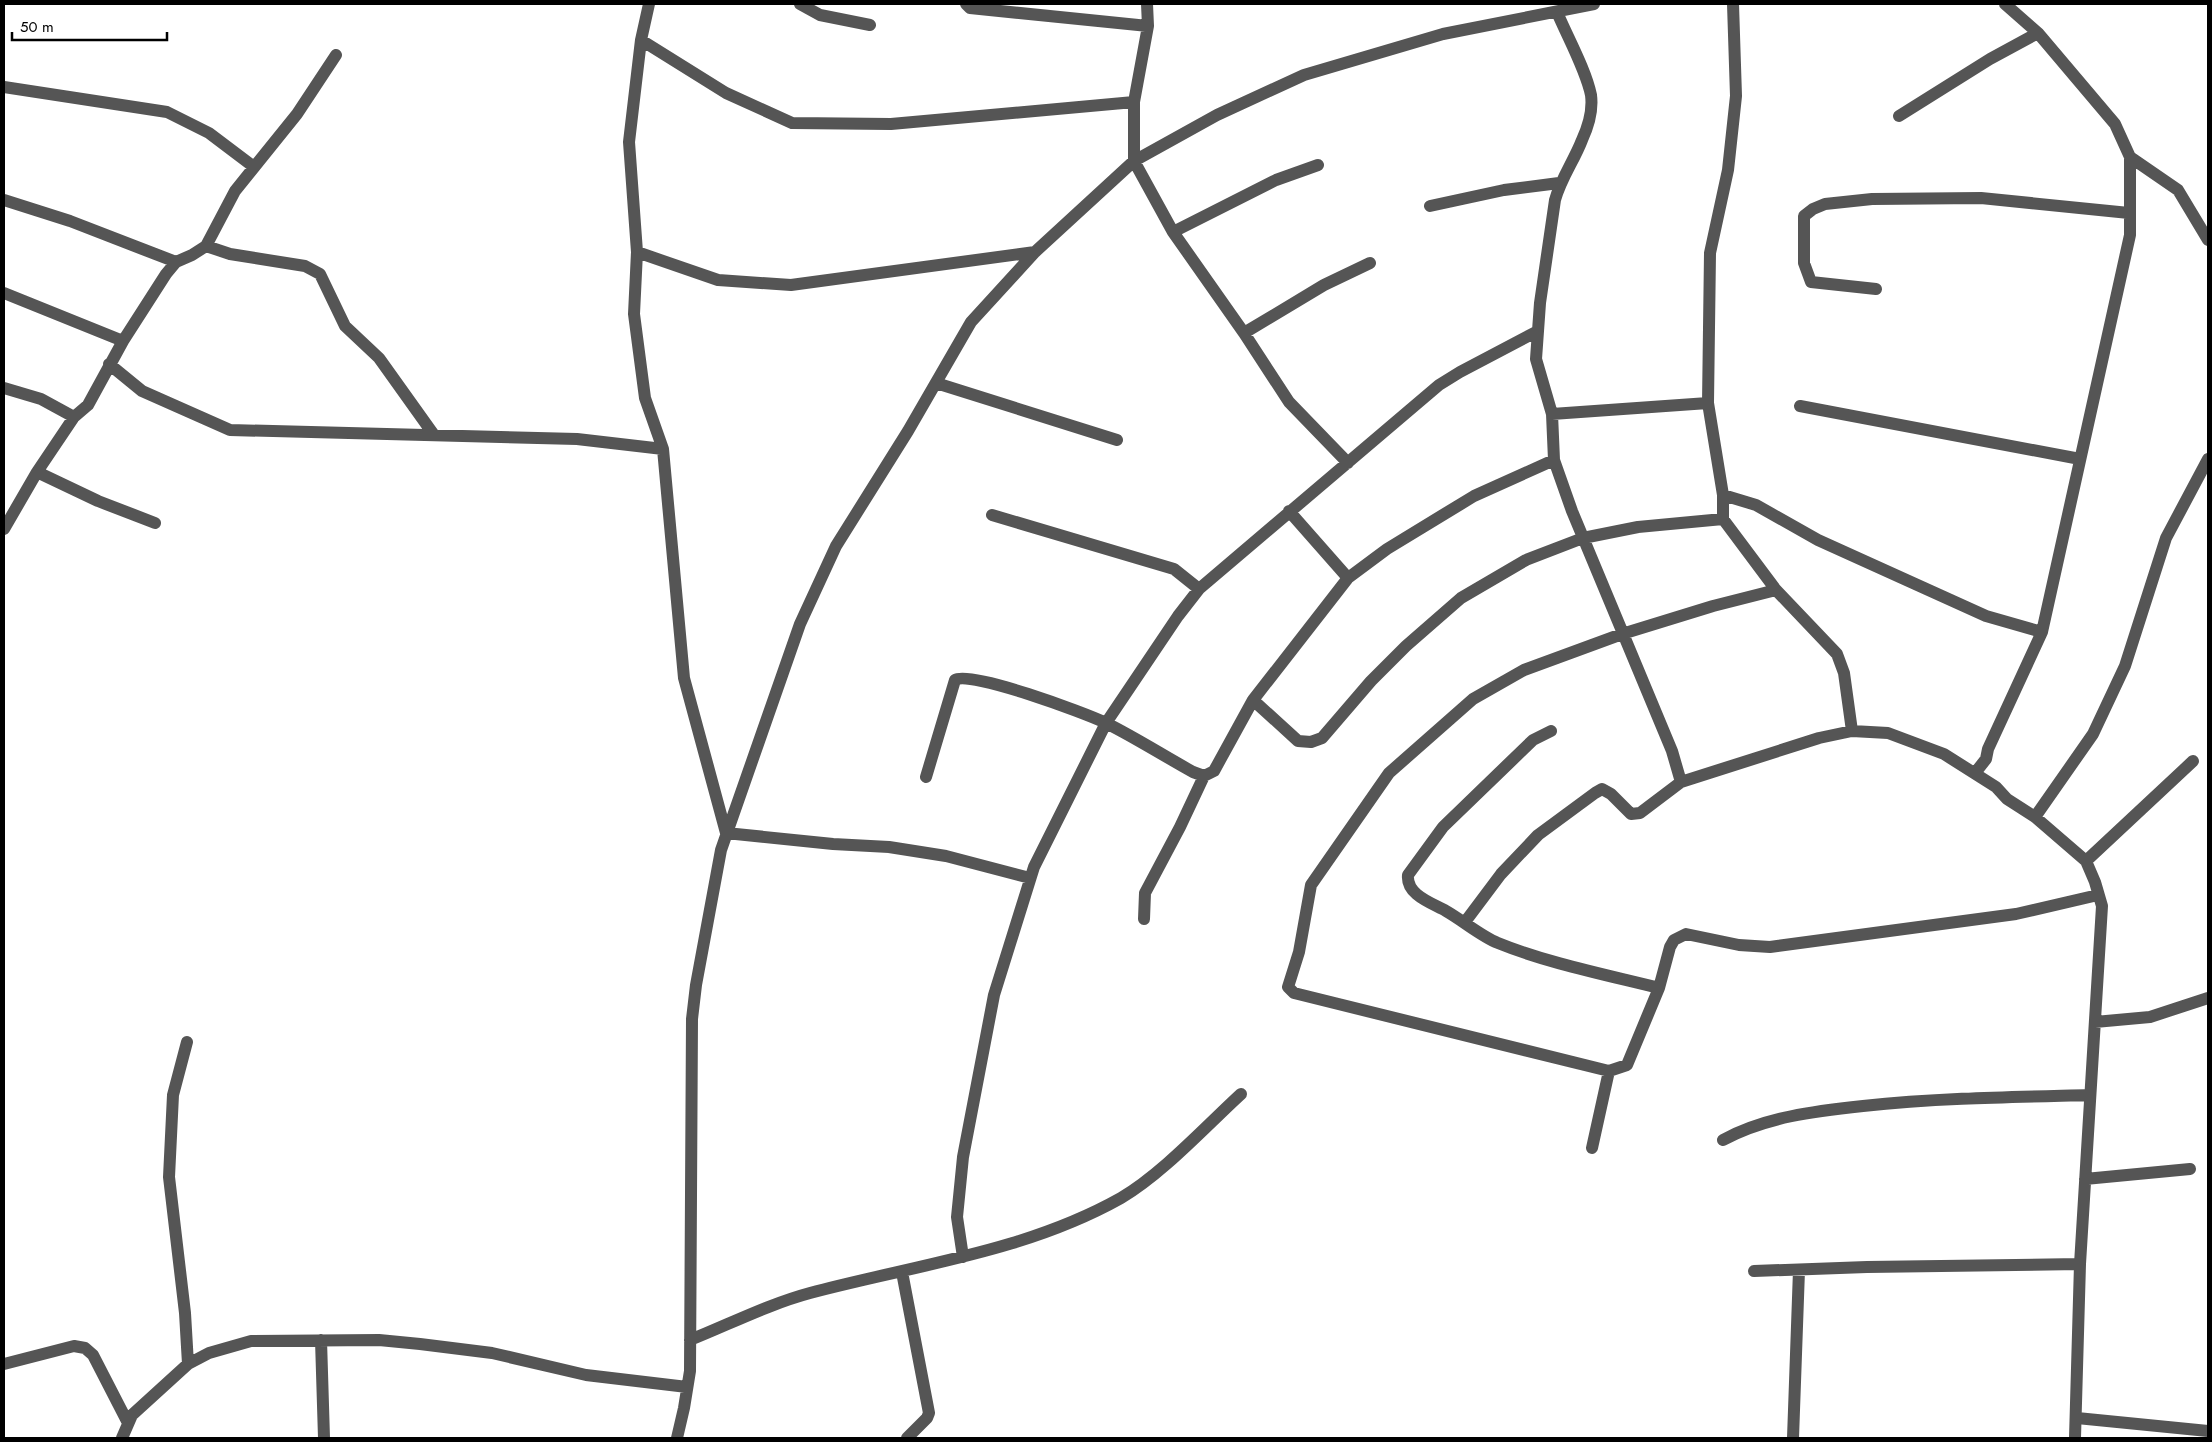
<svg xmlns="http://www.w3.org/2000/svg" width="2212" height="1442" viewBox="0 0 2212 1442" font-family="Jost,sans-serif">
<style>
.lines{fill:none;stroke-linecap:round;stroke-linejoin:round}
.minor{stroke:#555;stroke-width:12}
</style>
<rect width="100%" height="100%" fill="#fff"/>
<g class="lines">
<path class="minor" d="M649 4 641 40 629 142 637 252 634 314 645 398 663 449 684 678 726 833 833 844 889 847 946 856 1030 878
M800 4 820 15 870 25
M966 4 970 8 1148 26
M1147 4 1148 26 1134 102V161L1173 232 1244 333 1289 402 1348 463
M1733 4 1736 96 1728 170 1710 253 1708 403 1723 495V519L1776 590 1837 654 1844 673 1852 731
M1557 12C1567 36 1586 70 1591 95 1593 110 1588 127 1582 140 1574 161 1561 178 1555 200L1540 303 1536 359 1552 414 1554 460 1572 511 1672 751 1681 782 1819 738 1852 731 1888 733 1944 754 1996 787 2007 799 2035 817 2086 861 2095 882 2102 906 2080 1264 2075 1438
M641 40 726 93 792 123 891 124 1134 102
M4 87 167 112 209 133 254 167
M1899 116 1990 59 2038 33
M2130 157 2178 190 2208 240
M4 200 70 221 176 262
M1430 206 1504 190 1559 183
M1173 232 1276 180 1318 165
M206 246 235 191 297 114 336 55
M637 252 718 280 791 285 1035 252
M1876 289 1811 282 1804 263V216L1813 209 1825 204 1872 199 1981 198 2129 213
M4 293 123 341
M1244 333 1324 285 1370 263
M109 364 142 391 230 430 577 439 663 449
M936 383 1117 440
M4 388 41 399 74 417 88 405 123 341 166 274 176 262 192 255 206 246 230 254 305 266 320 274 345 326 379 358 434 435
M1800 406 2080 459
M1552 414 1708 403
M37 472 98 501 155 523
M1723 495 1756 505 1818 540 1986 616 2042 632
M1289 511 1348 578
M992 515 1174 569 1199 589
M4 529 37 472 74 417
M1776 590 1713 606 1622 634 1524 670 1473 699 1389 773 1311 885 1299 952 1288 987 1294 993 1609 1071 1627 1065 1659 988 1670 947 1674 940 1686 934 1739 945 1770 947 2016 914 2098 895
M1253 700 1348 578 1387 549 1474 496 1554 460
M1551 731 1533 740 1443 827 1408 875C1406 895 1432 903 1446 911 1462 920 1482 937 1498 943 1547 963 1607 975 1659 988
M1975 773 1986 759 1988 749 2042 632 2130 235V157L2115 124 2038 33 2005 4
M926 777 955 680C970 670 1085 713 1106 723 1136 738 1164 756 1193 772L1204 776 1214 771 1253 700 1298 741 1311 742 1322 738 1371 681 1406 646 1461 598 1526 560 1583 538 1638 527 1723 519
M2035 817 2093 734 2125 666 2166 538 2208 459
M2086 861 2193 761
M1144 919 1145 893 1180 827 1204 776
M1465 922 1501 874 1538 835 1595 793 1602 789 1611 794 1631 814 1640 813 1681 782
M2095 1022 2150 1017 2208 998
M187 1042 173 1095 169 1177 185 1313 188 1364
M1723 1140C1765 1117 1816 1111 1863 1106 1938 1098 2014 1097 2090 1095
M1592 1148 1609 1071
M2085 1179 2190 1169
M963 1257 957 1217 963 1157 994 995 1034 867 1106 723 1178 616 1199 589 1439 385 1460 372 1536 332
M1754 1271 1867 1267 2080 1264
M902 1272 929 1413 927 1418 907 1438
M321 1340 324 1438
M690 1340C730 1324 769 1304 810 1293 915 1265 1025 1252 1121 1198 1162 1174 1205 1127 1241 1094
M4 1364 74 1346 85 1348 93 1355 128 1423
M2077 1418 2208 1431
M122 1438 132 1415 188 1364 209 1353 251 1341 379 1340 420 1344 492 1353 586 1375 687 1387
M677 1438 684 1408 690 1371 692 1019 696 985 721 850 800 624 836 546 908 431 971 322 1035 252 1134 161 1217 115 1304 75 1443 34 1594 4
M1793 1438 1799 1270"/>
</g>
<rect width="2212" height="1442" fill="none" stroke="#000000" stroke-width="10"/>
<path d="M12 32v8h155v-8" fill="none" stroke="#000000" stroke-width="2.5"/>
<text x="20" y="32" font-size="15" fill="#000000" stroke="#ffffff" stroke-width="4" paint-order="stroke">50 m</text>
</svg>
